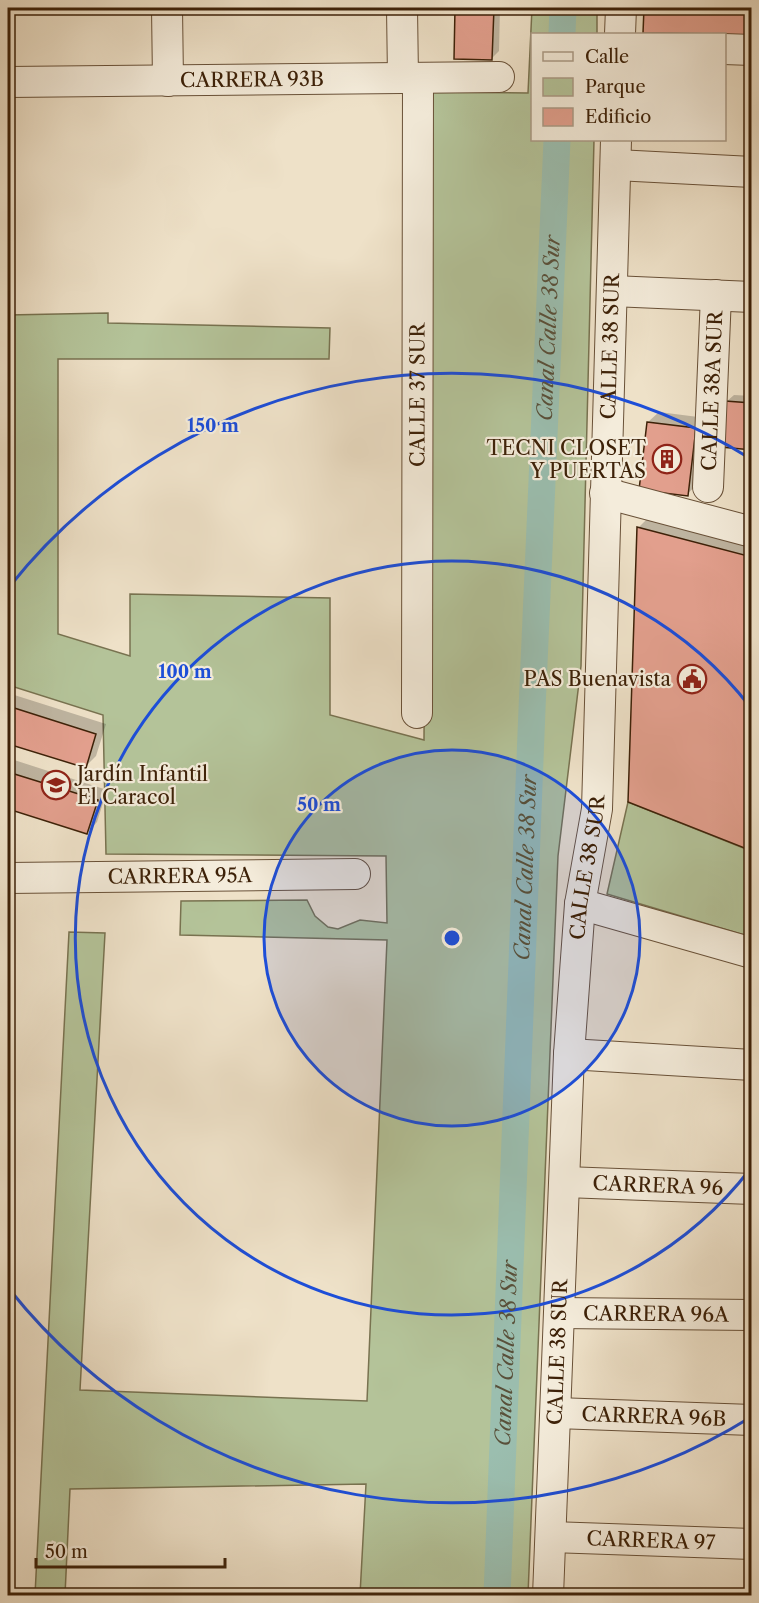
<svg xmlns="http://www.w3.org/2000/svg" width="759" height="1603" viewBox="0 0 759 1603" font-family="'Libre Caslon Text',serif">
<style>
.green{fill:#b4c399;stroke:#787250;stroke-width:1.5}
.shadow{fill:#0003}
.lines{fill:none;stroke-linecap:round;stroke-linejoin:round}
.canal{stroke:#9bbeaf;stroke-width:27}
.building{fill:#e29f8d;stroke:#3d2108;stroke-width:1.5}
.street-casing{stroke:#695138;stroke-width:32}
.street{stroke:#f4ecdb;stroke-width:30}
.ring{fill:none;stroke:#1d4ed8;stroke-width:3}
.labels{text-anchor:middle;stroke-width:4.5;stroke-linejoin:round;paint-order:stroke}
.street-label{font-size:20px;fill:#3d2108;stroke:#f4ecdb}
.poi-label{font-size:20px;fill:#3d2108;stroke:#f4ecdb;text-anchor:end}
.water-label{font-size:21px;font-style:italic;fill:#59503a;stroke:#f4ecdb}
.centre{fill:#1d4ed8;stroke:#f4ecdb;stroke-width:3}
.ring-label{font-size:18px;text-anchor:middle;font-weight:bold;fill:#1d4ed8;stroke:#f4ecdb;stroke-width:4.5;stroke-linejoin:round;paint-order:stroke}
</style>
<rect width="100%" height="100%" fill="#eee1c8"/>
<filter id="stains"><feTurbulence type="fractalNoise" baseFrequency=".00333" numOctaves="4"/><feColorMatrix values="0 0 0 0 .2 0 0 0 0 .09 0 0 0 0 .02 0 0 0 .5 -.17"/></filter>
<radialGradient id="worn" r=".72"><stop offset=".6" stop-color="#630" stop-opacity="0"/><stop offset="1" stop-color="#630" stop-opacity=".3"/></radialGradient>
<path class="green" d="M532 8H597V34H532V140H594L581 666 558 856 528 1595H360L366 1484 70 1489 65 1595H35L69 932 105 933 80 1390 367 1401 387 940 180 935 181 901 307 900 315 916 328 927 338 929 360 920 387 923 386 856 106 854 103 715 8 685V315L108 313V323L330 328 329 359H58V634L130 656V594L330 598V715L424 740 428 92 528 93Z
M628 802 751 851V937L607 894Z"/>
<path class="shadow" d="M457 8H500L499 51 492 58 455 57Z
M646 8H752V38L724 34 644 32Z
M734 395 752 396V448L726 402Z
M659 412 706 418 698 484 687 494 648 422Z
M652 514 752 540V849L638 528Z
M8 693 106 724 96 756 85 767 8 742Z
M8 758 107 790 97 822 87 833 8 808Z"/>
<g class="lines">
<g class="canal">
<path d="M562 34 563 8"/>
<path id="s1" d="M497 1596 532 709 557 140"/>
</g>
</g>
<path class="building" d="M455 8H494L492 60 454 59Z
M644 8H752V40L724 34 643 33Z
M725 401 752 403V450L721 447Z
M647 422 696 428 688 496 639 490Z
M637 527 752 557V851L628 802Z
M8 706 96 734 86 768 8 744Z
M8 772 98 800 87 834 8 809Z"/>
<g class="lines">
<g class="street-casing">
<g id="street">
<path d="M167 8 168 81"/>
<path d="M402 8 403 78"/>
<path d="M620 34 621 8"/>
<path d="M724 49 752 50"/>
<path id="s2" d="M8 82 499 77"/>
<path d="M616 165 752 172"/>
<path d="M612 291 752 297"/>
<path id="s3" d="M708 487 716 295"/>
<path d="M605 493 752 532"/>
<path id="s4" d="M417 713 418 78"/>
<path id="s5" d="M8 878 355 874"/>
<path d="M580 904 752 953"/>
<path d="M569 1054 752 1065"/>
<path id="s6" d="M565 1182 752 1189"/>
<path id="s7" d="M560 1313 752 1315"/>
<path id="s8" d="M556 1413 752 1420"/>
<path id="s9" d="M551 1537 752 1544"/>
<path id="s10" d="M548 1596 569 1054 580 904 597 809 616 140"/>
</g>
</g>
<use href="#street" class="street"/>
</g>
<circle cx="452" cy="938" r="188" fill="#1d4ed8" fill-opacity=".12"/>
<g class="ring">
<circle cx="452" cy="938" r="188"/>
<path d="M751 1168A377 377 0 1 1 751 708"/>
<path d="M751 1417A565 565 0 0 1 10 1290M10 586A565 565 0 0 1 751 459"/>
</g>
<defs>
<g id="building-ring" transform="scale(1.5)"><circle r="9.5" fill="#f4ecdb" stroke="#8f2418" stroke-width="1.5"/><path d="M-4-6H4V6H1V3H-1V6H-4ZM-2.5-4.3h1.7v1.8h-1.7ZM.8-4.3h1.7v1.8H.8ZM-2.5-1h1.7V.8h-1.7ZM.8-1h1.7V.8H.8Z" fill="#8f2418"/></g>
<g id="civic-ring" transform="scale(1.5)"><circle r="9.5" fill="#f4ecdb" stroke="#8f2418" stroke-width="1.5"/><path d="M-.6-6.5H3V-4.5H.6V-3L4-1V1h2V6H-6V1h2V-1L-.6-3ZM-1.2 2.5V6h2.4V2.5Z" fill="#8f2418"/></g>
<g id="school-ring" transform="scale(1.5)"><circle r="9.5" fill="#f4ecdb" stroke="#8f2418" stroke-width="1.5"/><path d="M0-5L7-2L0 1L-7-2ZM-4 1L0 2.5L4 1V4Q0 6-4 4Z" fill="#8f2418"/></g>
</defs>
<g fill-rule="evenodd">
<use href="#building-ring" x="667" y="459"/>
<use href="#civic-ring" x="692" y="679"/>
<use href="#school-ring" x="56" y="785"/>
</g>
<g class="labels">
<g class="street-label">
<text dy="7" stroke="none"><textPath href="#s2" startOffset="244">CARRERA 93B</textPath></text>
<text dy="7" stroke="none"><textPath href="#s10" startOffset="1252">CALLE 38 SUR</textPath></text>
<text dy="7" stroke="none"><textPath href="#s3" startOffset="96">CALLE 38A SUR</textPath></text>
<text dy="7" stroke="none"><textPath href="#s4" startOffset="318">CALLE 37 SUR</textPath></text>
<text dy="7" stroke="none"><textPath href="#s10" startOffset="730">CALLE 38 SUR</textPath></text>
<text dy="7" stroke="none"><textPath href="#s5" startOffset="172">CARRERA 95A</textPath></text>
<text dy="7" stroke="none"><textPath href="#s6" startOffset="93">CARRERA 96</textPath></text>
<text dy="7" stroke="none"><textPath href="#s7" startOffset="96">CARRERA 96A</textPath></text>
<text dy="7" stroke="none"><textPath href="#s10" startOffset="244">CALLE 38 SUR</textPath></text>
<text dy="7" stroke="none"><textPath href="#s8" startOffset="98">CARRERA 96B</textPath></text>
<text dy="7" stroke="none"><textPath href="#s9" startOffset="100">CARRERA 97</textPath></text>
</g>
<g class="poi-label">
<text x="646" y="455">TECNI CLOSET<tspan x="646" dy="23">Y PUERTAS</tspan></text>
<text x="671" y="686">PAS Buenavista</text>
<text x="77" y="781" text-anchor="start">Jardín Infantil<tspan x="77" dy="23">El Caracol</tspan></text>
</g>
<g class="water-label">
<text dy="7" stroke="none"><textPath href="#s1" startOffset="1269">Canal Calle 38 Sur</textPath></text>
<text dy="7" stroke="none"><textPath href="#s1" startOffset="729">Canal Calle 38 Sur</textPath></text>
<text dy="7" stroke="none"><textPath href="#s1" startOffset="243">Canal Calle 38 Sur</textPath></text>
</g>
</g>
<circle cx="452" cy="938" r="9" class="centre"/>
<g class="ring-label">
<text x="213" y="432">150 m</text>
<text x="185" y="678">100 m</text>
<text x="319" y="811">50 m</text>
</g>
<rect width="759" height="1603" fill="none" stroke="#eee1c8" stroke-width="30"/>
<rect x="9" y="9" width="741" height="1585" fill="none" stroke="#3d2108" stroke-width="3"/>
<rect x="15" y="15" width="729" height="1573" fill="none" stroke="#3d2108" stroke-width="1.5"/>
<rect x="531" y="33" width="195" height="108" fill="#f4ecdb" stroke="#ab9b87" stroke-width="1.5"/>
<rect x="543" y="52" width="30" height="9" fill="#f4ecdb" stroke="#ab9b87" stroke-width="1.5"/>
<text x="585" y="63" font-size="18" fill="#3d2108">Calle</text>
<rect x="543" y="78" width="30" height="18" fill="#b4c399" stroke="#ab9b87" stroke-width="1.5"/>
<text x="585" y="93" font-size="18" fill="#3d2108">Parque</text>
<rect x="543" y="108" width="30" height="18" fill="#e29f8d" stroke="#ab9b87" stroke-width="1.5"/>
<text x="585" y="123" font-size="18" fill="#3d2108">Edificio</text>
<path d="M36 1558v9h189v-9" fill="none" stroke="#3d2108" stroke-width="3"/>
<text x="45" y="1558" font-size="18" fill="#3d2108" stroke="#f4ecdb" stroke-width="4.5" paint-order="stroke">50 m</text>
<rect width="100%" height="100%" filter="url(#stains)"/>
<rect width="100%" height="100%" fill="url(#worn)"/>
</svg>
